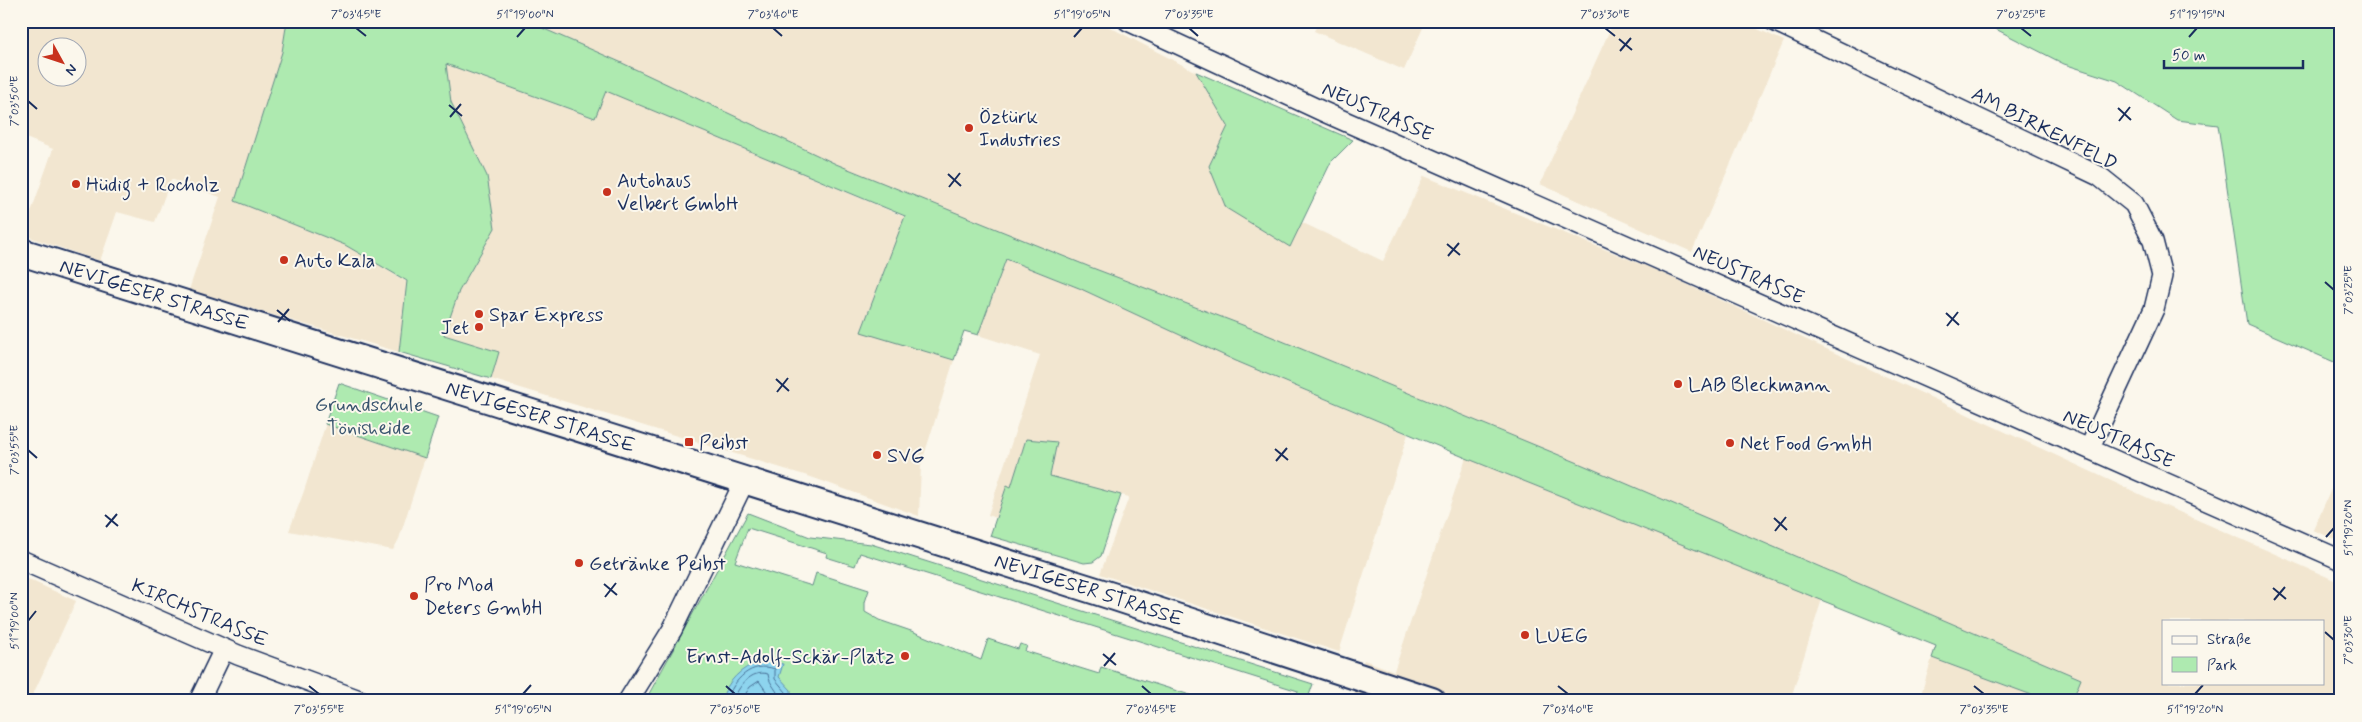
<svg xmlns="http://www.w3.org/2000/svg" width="2362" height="722" viewBox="0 0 2362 722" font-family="Mynerve,sans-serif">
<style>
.built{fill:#f2e6d0;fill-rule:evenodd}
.green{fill:#aeeab0;stroke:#648c87}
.water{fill:#8dd4ee;stroke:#5f92b4}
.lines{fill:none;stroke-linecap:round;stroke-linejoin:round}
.shore{stroke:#497198;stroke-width:1}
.minor-casing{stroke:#1b2f5e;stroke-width:22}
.secondary-casing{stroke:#1b2f5e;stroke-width:30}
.minor{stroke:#fbf7ec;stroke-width:19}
.secondary{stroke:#fbf7ec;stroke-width:26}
.ticks{fill:none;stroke:#1b2f5e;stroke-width:2}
.poi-dot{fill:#c8321e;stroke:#fbf7ec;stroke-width:2}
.labels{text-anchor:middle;stroke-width:4;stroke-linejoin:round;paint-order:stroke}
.street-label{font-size:20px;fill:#1b2f5e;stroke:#fbf7ec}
.poi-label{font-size:20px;fill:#1b2f5e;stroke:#fbf7ec;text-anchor:start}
.park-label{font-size:20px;fill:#38546e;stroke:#fbf7ec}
.neatline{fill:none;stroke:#1b2f5e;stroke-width:2}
.ticks-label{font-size:12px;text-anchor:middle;fill:#1b2f5e}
</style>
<rect width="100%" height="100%" fill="#fbf7ec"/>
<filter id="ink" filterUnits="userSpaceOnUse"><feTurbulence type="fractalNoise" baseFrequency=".02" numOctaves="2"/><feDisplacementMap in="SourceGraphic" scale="10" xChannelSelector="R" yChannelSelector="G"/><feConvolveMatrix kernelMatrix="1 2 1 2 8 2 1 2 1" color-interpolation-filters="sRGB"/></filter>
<g filter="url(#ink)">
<path class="built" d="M21 21H287L282 52 235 201 345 245 407 282 399 352 189 290 220 197 171 179 155 222 117 212 100 261 23 235 53 149 21 136ZM48 48H78V78H48Z
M526 21H1098L1196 72 1229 126 1209 166 1290 247 1301 222 1383 261 1424 176 1658 271 2161 504 2341 583V701H2072L2081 679 1576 462 1253 329 1090 267 836 164 620 62ZM2163 621H2323V683H2163Z
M1319 21H1426L1404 70 1314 31Z
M1614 21H1740L1784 41 1692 252 1540 184Z
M446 64 594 118 606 90 905 217 861 331 954 360 921 465 919 516 811 477 491 379 499 352 444 335 459 291 495 228 487 176 451 102Z
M1006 259 1079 288 1236 361 1408 434 1339 652 1100 574 1129 497 1050 476 1057 442 1026 439 1011 487 1007 486 996 518 988 515 1040 355 978 335Z
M339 383 438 417 399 539 393 550 289 531 304 491Z
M1466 458 1822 599 1790 701H1352L1364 660 1394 671Z
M2341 467V542L2313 530Z
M21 576 76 601 30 701H21Z
M1932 658 2048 701H1919Z"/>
<path class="green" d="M287 21H526L620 62 836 164 1090 267 1253 329 1576 462 2081 679 2072 701H2048L1932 658 1936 646 1466 458 1236 361 1079 288 1006 259 978 335 964 331 954 360 861 332 905 216 606 91 595 118 446 64 451 102 487 176 495 228 459 291 444 335 499 352 491 379 399 352 407 281 345 245 235 201 282 52Z
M1980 21H2341V365L2247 324 2218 125 2177 120 2117 81 2064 64Z
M1196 72 1353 140 1331 162 1290 247 1226 208 1209 166 1228 126Z
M339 383 438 417 425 458 325 424Z
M1026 439 1057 442 1050 476 1121 495 1101 556 1093 562 1084 563 990 536 1007 485 1011 487Z
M748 513 810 537 871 544 1313 684 1307 701H1296L1298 691 860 553 855 566 826 557 827 553 748 528 735 562 812 586 816 573 869 590 865 602V612L879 620 914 632 981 660 988 639 1018 649 1020 644 1027 646 1025 651 1099 674 1101 667 1209 701H645Z"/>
<path class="water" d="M760 661 783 664 779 677 791 690V701H721C727 681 741 668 760 661Z"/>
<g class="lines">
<path class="shore" d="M727 701C733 679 752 661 775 669V679L786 692 787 701
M733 701C738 687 751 669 768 674 769 685 779 690 780 701
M741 701 750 687 759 681 773 701"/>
<g class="minor-casing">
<path id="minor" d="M1128 21 1324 112 2341 560
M1774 21 2099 176 2134 204 2153 241 2162 276 2154 309 2089 449
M21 560 238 655 362 701
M199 701 224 649
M628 701 672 630 744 482"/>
</g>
<g class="secondary-casing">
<g id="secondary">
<path id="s1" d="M21 252 1115 597 1432 701"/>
</g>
</g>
<use href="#minor" class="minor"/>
<use href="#secondary" class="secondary"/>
</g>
</g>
<path class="ticks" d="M356 28 366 36M773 28 782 36M1189 28 1198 36M1605 28 1615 36M2021 28 2031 36M517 37 525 28M1074 37 1082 28M2189 37 2197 28M1619 39 1632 50M1620 51 1631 38M28 101 37 109M449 105 462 116M2118 108 2131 120M450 117 461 104M2119 121 2130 107M948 174 961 186M949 187 960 173M1447 244 1460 255M1448 256 1459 243M2325 282 2334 290M277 310 290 321M1946 313 1959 325M278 322 289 309M1947 326 1958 312M776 379 789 391M777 392 788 378M1275 449 1288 460M28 450 37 458M1276 461 1287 448M105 515 118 526M1774 518 1787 530M106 527 117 514M1775 531 1786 517M2326 537 2334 528M604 584 617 595M2273 588 2286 599M605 597 616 583M2274 600 2285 587M28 621 36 611M2325 632 2334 640M1103 654 1116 665M1104 666 1115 653M309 686 319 694M726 686 735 694M1142 686 1151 694M1558 686 1568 694M1974 686 1984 694M523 694 531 685M2195 694 2203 685"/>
<g class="poi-dot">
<circle cx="969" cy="128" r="5"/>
<circle cx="76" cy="184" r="5"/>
<circle cx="607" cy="192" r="5"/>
<circle cx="284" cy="260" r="5"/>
<circle cx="479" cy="314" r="5"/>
<circle cx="479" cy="327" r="5"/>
<circle cx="1678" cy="384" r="5"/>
<rect x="684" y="437" width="10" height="10" rx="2.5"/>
<circle cx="1730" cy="443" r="5"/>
<circle cx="877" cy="455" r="5"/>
<circle cx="579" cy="563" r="5"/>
<circle cx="414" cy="596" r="5"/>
<circle cx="1525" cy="635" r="5"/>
<circle cx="905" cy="656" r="5"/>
</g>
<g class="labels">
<g class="street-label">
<text transform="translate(1378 111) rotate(24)" y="7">NEUSTRASSE</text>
<text transform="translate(2045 128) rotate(27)" y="7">AM BIRKENFELD</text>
<text transform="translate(1749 274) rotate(24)" y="7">NEUSTRASSE</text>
<text dy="7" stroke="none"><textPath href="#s1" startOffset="140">NEVIGESER STRASSE</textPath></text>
<text dy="7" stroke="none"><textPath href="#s1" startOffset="545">NEVIGESER STRASSE</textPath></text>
<text transform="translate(2119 438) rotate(24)" y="7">NEUSTRASSE</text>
<text dy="7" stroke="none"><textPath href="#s1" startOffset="1120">NEVIGESER STRASSE</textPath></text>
<text transform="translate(200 612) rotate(23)" y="7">KIRCHSTRASSE</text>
</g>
<g class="poi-label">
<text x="979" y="123">Öztürk<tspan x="979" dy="23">Industries</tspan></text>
<text x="617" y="187">Autohaus<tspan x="617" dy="23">Velbert GmbH</tspan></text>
<text x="86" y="191">Hüdig + Rocholz</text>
<text x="294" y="267">Auto Kala</text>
<text x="489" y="321">Spar Express</text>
<text x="469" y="334" text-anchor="end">Jet</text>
<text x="1688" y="391">LAB Bleckmann</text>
<text x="699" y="449">Peibst</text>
<text x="1740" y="450">Net Food GmbH</text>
<text x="887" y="462">SVG</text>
<text x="589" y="570">Getränke Peibst</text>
<text x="424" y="591">Pro Mod<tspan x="424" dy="23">Deters GmbH</tspan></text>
<text x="1535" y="642">LUEG</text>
<text x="895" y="663" text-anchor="end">Ernst-Adolf-Sckär-Platz</text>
</g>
<g class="park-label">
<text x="369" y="411">Grundschule<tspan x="369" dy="23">Tönisheide</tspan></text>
</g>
</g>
<rect width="2362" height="722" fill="none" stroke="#fbf7ec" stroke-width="55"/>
<rect x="2162" y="620" width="162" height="65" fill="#fbf7ec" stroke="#a1a7b3"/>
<rect x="2172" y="636" width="25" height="8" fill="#fbf7ec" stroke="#a1a7b3"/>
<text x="2207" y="644" font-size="15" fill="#1b2f5e">Straße</text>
<rect x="2172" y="657" width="25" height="15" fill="#aeeab0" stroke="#a1a7b3"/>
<text x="2207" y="670" font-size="15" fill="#1b2f5e">Park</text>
<g transform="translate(62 62) rotate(130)"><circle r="24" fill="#fbf7ec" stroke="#a1a7b3"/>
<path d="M0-4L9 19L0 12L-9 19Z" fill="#c8321e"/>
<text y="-8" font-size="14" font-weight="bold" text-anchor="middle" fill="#1b2f5e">N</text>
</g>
<path d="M2164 60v8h139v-8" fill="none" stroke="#1b2f5e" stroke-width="2.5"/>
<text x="2172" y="60" font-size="15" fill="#1b2f5e" stroke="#fbf7ec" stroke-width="4" paint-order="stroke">50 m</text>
<rect x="28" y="28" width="2306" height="666" class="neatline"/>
<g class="ticks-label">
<text x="356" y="18">7°03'45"E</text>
<text x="525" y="18">51°19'00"N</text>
<text x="773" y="18">7°03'40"E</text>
<text x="1082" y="18">51°19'05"N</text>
<text x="1189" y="18">7°03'35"E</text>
<text x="1605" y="18">7°03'30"E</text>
<text x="2021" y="18">7°03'25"E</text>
<text x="2197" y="18">51°19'15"N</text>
<text transform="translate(14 101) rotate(-90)" y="4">7°03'50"E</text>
<text transform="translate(2348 290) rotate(-90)" y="4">7°03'25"E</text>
<text transform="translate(14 450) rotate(-90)" y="4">7°03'55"E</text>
<text transform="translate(2348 528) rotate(-90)" y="4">51°19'20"N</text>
<text transform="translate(14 621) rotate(-90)" y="4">51°19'00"N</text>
<text transform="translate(2348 640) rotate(-90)" y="4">7°03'30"E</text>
<text x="319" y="713">7°03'55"E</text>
<text x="523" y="713">51°19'05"N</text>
<text x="735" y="713">7°03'50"E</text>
<text x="1151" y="713">7°03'45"E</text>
<text x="1568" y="713">7°03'40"E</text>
<text x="1984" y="713">7°03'35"E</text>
<text x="2195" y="713">51°19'20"N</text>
</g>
</svg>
